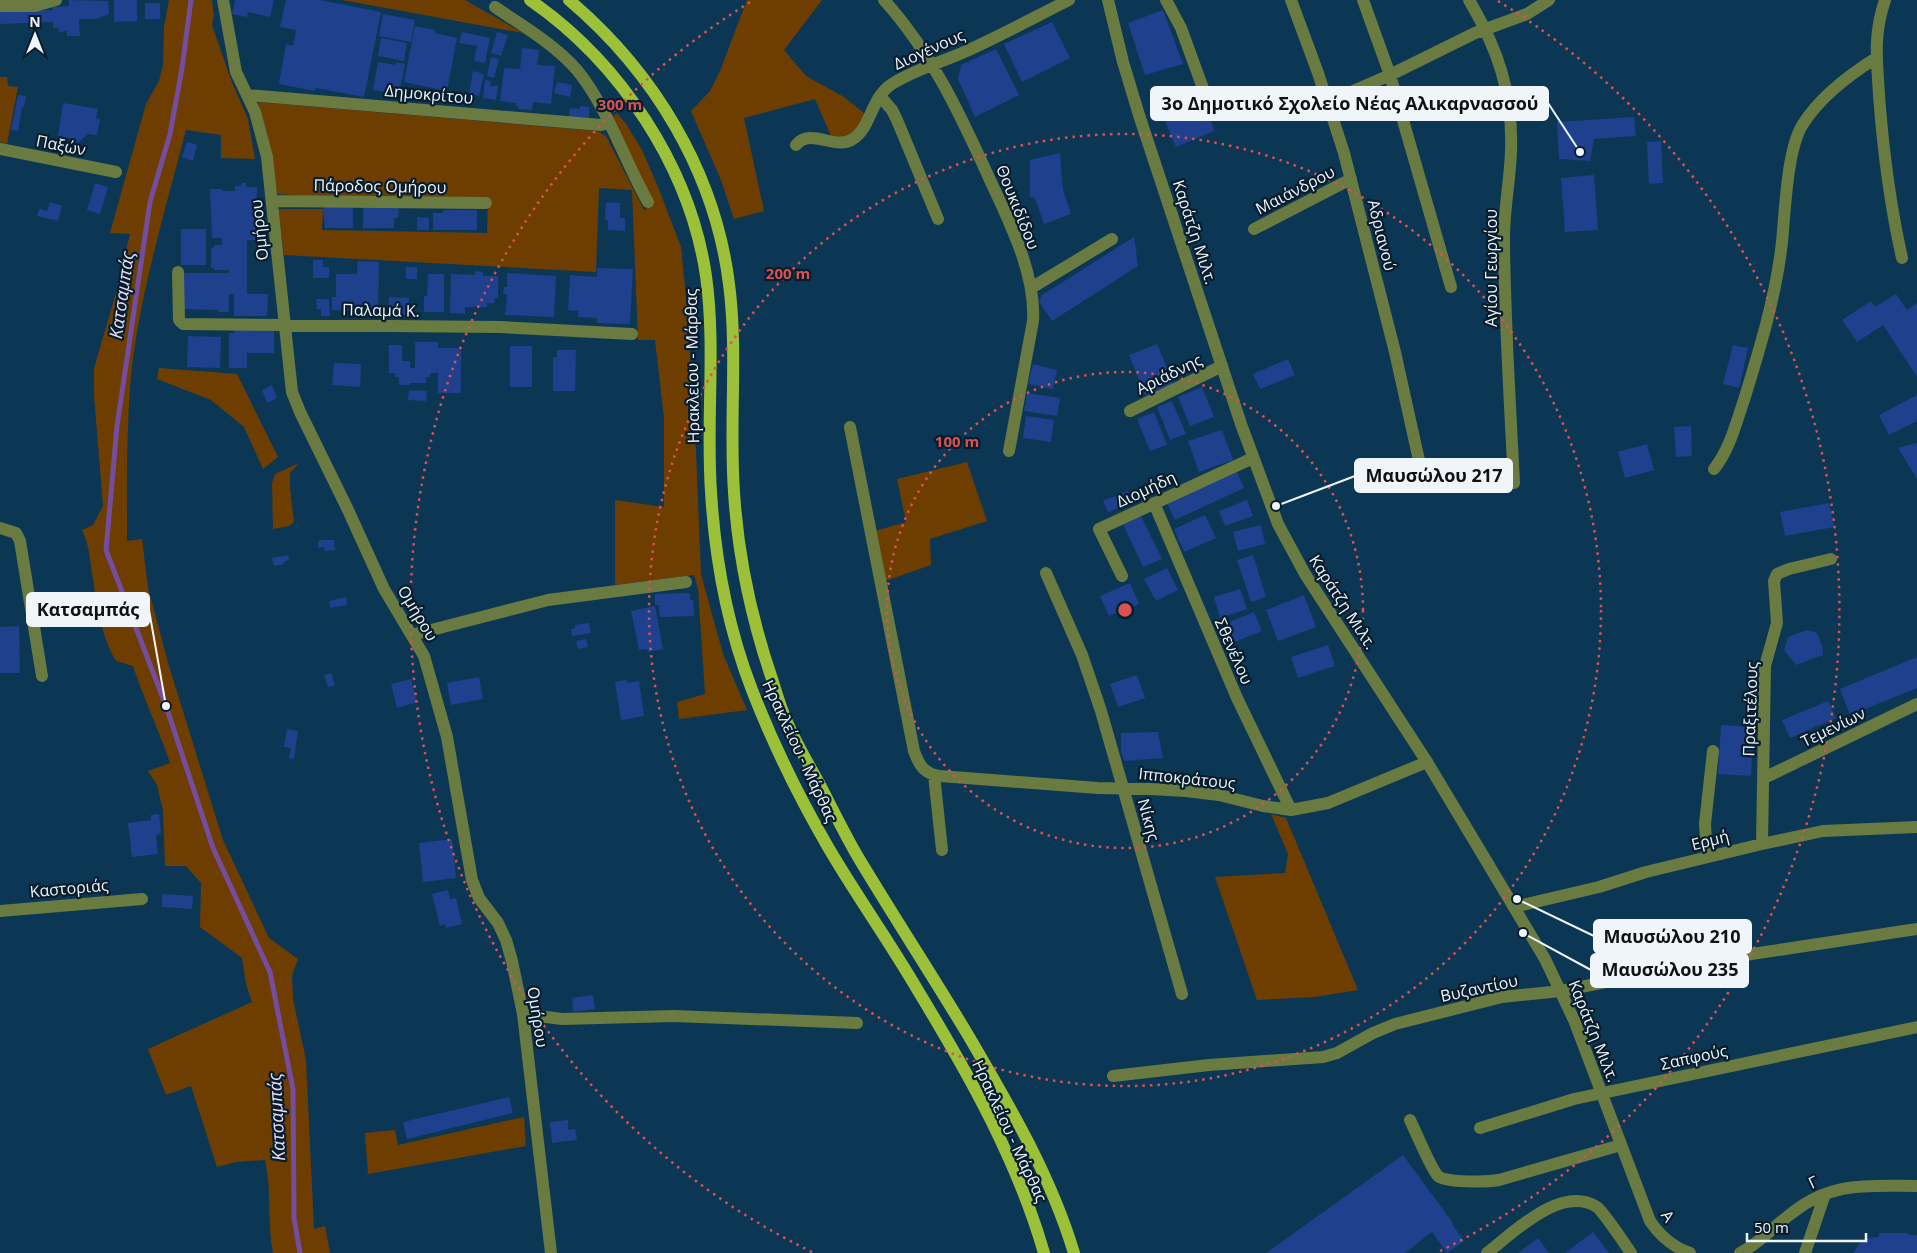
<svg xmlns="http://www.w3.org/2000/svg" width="1917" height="1253" viewBox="0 0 1917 1253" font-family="'Open Sans',sans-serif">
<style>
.green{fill:#6e3e00}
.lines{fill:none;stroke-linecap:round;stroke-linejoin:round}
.stream{stroke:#744ca0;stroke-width:5}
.building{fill:#1e408d}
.minor{stroke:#697b40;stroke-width:12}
.tertiary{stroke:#697b40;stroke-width:12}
.primary{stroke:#9cc139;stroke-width:12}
.ring{fill:none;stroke:#db5152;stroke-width:2.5;stroke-dasharray:2.5 5}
.labels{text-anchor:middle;stroke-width:4.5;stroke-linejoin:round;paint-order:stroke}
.street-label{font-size:16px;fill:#f0f5fa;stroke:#071d2e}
.water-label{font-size:18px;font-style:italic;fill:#e8dff6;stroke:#071d2e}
.centre{fill:#db5152;stroke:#071d2e;stroke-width:2.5}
.ring-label{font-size:15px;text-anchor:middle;font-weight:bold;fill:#db5152;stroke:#071d2e;stroke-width:4.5;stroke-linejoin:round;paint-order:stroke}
.leader{fill:none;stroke:#f0f5fa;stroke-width:2}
.callout-dot{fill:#f0f5fa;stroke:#071d2e;stroke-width:2}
.callout{fill:#f0f5fa;stroke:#f0f5fa;stroke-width:2}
.callout-label{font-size:18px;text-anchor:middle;font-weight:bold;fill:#111}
</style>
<rect width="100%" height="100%" fill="#0c3754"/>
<path class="green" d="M169 0H212L214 16 212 25 231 80 248 119 255 159 221 158V135L186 130C166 207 142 286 132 366 126 424 127 483 127 541L142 539 148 588 169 666 223 840 269 938 298 959 292 975 293 999 306 1060 314 1229 325 1226 330 1253H273C267 1222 272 1191 265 1160L236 1162 217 1167 191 1086 166 1095 148 1049 252 1002 246 984 242 958 200 927 201 883 186 866H165L163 810 157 785 148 771 170 763C159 730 144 700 133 666L116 661C102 638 97 606 93 579 90 563 90 546 82 530L93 525 103 506 94 396V368L117 290 130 234 110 233 146 104 159 81 163 65 164 27Z
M342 0H465L523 33Z
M747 0H822L784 50 806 76 844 97 865 114 858 128 848 138 831 136 815 99 744 118 764 211 734 219 721 180 691 111 710 91 720 71Z
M0 77H7L8 86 18 87 7 144 0 142Z
M258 102 597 131 606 136 644 210 653 204 616 131 613 116 617 113 626 124 642 150 658 187 681 247 687 307 696 451 701 574 723 654 747 710 679 719 677 702 705 694 698 589 694 575 615 585V500L664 507V418L655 340H638L632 190 599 188 596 272 284 255 278 209H323L322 230 487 233 488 201 323 197 277 194Z
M159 368 237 374 278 457 263 469 244 427 211 400 157 379Z
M967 462 987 521 930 539 931 565 885 581 875 531 906 522 897 479Z
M299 463 290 473V488L294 522 289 526 273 529 272 483 275 474Z
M1271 814 1286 818 1358 990 1315 997 1257 1000 1215 877 1285 873 1288 854Z
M524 1117 526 1146 368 1174 365 1133 395 1130 398 1145Z"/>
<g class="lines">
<path class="stream" d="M191 0 182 68 170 134 150 202 117 426 106 550 166 706 213 848 270 972 293 1089 294 1218 300 1253"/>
</g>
<path class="building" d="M69 0 108 1 109 14 96 19H79L80 36H67V31L59 32V28H53V22L0 24V12L53 10 52 7 69 6Z
M114 0H137V21L114 22Z
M235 0H274L270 17 248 12 247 17 232 14Z
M286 0H320L381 12 364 97 316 88 315 91 279 84 286 44 293 46 296 30 280 27Z
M145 3H160V19H145Z
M1163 10 1183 64 1145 75 1128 23Z
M383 14 415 20 411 42 379 36Z
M1052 22 1070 58 1022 82 1004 44Z
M415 26 435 30V33L457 38 447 91 404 82Z
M462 32 490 38 485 63 474 61 477 46 459 43Z
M497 32 508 35 501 56 491 53Z
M381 38 407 43 404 61 378 56Z
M522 48 539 50 537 65 555 66 551 104 533 102 532 110 518 109 519 106H516V103L500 101 504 68 520 69Z
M996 49 1019 95 975 117 958 79 961 65Z
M491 57 499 59 494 78 487 76Z
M378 62 396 65V62L405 64 399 95 373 90Z
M473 71 484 74 479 96 469 94Z
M485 80 491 81 490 86H498L496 100 483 98Z
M557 82 572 85 570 97 554 93Z
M18 95 26 96 24 107H22L18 131 11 130Z
M1204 96 1214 131 1176 147 1162 114Z
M63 103 98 109 96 118 100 119 97 135 88 134 78 143 75 139 58 136Z
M580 106 589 107V118L569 117 570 108 580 109Z
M1634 117 1636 136 1594 139 1590 161 1559 159 1557 122Z
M1661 141 1663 183 1649 184 1647 142Z
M187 142 197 145 193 161 182 157Z
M1060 153 1063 190 1071 214 1044 224 1035 198 1030 197V160Z
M1594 175 1598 230 1565 232 1561 178Z
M95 183 108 187 100 214 87 210Z
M241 183H246V187H257L256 240H247V294H268L267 316H234V294H229V312H218V310L183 309V273H229V270H214V268H211V248H214V245H222V238H212L210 189H222V191H235V186H241Z
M50 202 62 206 58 221 37 216 39 209 47 211Z
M606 202 620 203V218H625V231L608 230V220H605Z
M325 204H353V228H325L323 209Z
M363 204 399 205 398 218H394V228H363Z
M443 210H477V230H433V213H443Z
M417 217 429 218V230H417Z
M181 229H206V265H181Z
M1134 237 1138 266 1052 321 1039 302 1042 295Z
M313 260H323V267H329V278H313Z
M358 261 379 262 378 314H369V311L332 310V297H336V274H357Z
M406 267H417V279H406Z
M597 268 633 269 630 324 597 323V318L578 317V311L568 310 570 275 597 277Z
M475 271 483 272V276H498V298H495L494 303H487V307H465V314L450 313 451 274 475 275Z
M507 273 556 276 554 317 505 315 507 294H503L504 287H507Z
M428 274H444V312H424V296H427Z
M1896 294 1907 310 1917 303V377L1883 325 1857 342 1842 320 1871 301 1875 307Z
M389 297 409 298 408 315H389Z
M316 299H329L330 316H321V309H317Z
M234 328H274V353H247V368H229V333H234Z
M188 336 221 337 220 368 187 367Z
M415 342H438V348H461V393H438V373H430V377H426V383H410V385H399V377H395V373H389V345H402V361H410V368H415Z
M1157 344 1174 384 1145 395 1129 355Z
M1733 345 1748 348 1739 388 1723 384Z
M510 346H532V387H510Z
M557 350H576L575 391H553V357H557Z
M1288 359 1295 375 1260 389 1253 374Z
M334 363 361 364 360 387 332 385Z
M1033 364 1057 370 1053 389 1028 384Z
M272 385 277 398 267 403 262 390Z
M1202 387 1214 417 1190 426 1178 397Z
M409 390 427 391 426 401 408 400Z
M1027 393 1060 398 1057 416 1024 411Z
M1917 395V421L1889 435 1879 415Z
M1172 401 1186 434 1170 440 1157 407Z
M1154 412 1167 445 1150 451 1137 419Z
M1026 416 1054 420 1051 442 1023 438Z
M1691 426 1692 456 1676 457 1674 427Z
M1222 430 1233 460 1199 472 1188 441Z
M1917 443V479L1898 448Z
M1647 444 1654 470 1625 478 1618 452Z
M1237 472 1244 488 1175 520 1167 503Z
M1128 491 1133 502 1108 512 1103 501Z
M1247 500 1253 516 1225 526 1219 511Z
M1829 503 1834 527 1785 536 1780 512Z
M1140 514 1162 559 1143 567 1122 522Z
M1205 515 1216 538 1184 552 1174 529Z
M1261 525 1265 544 1238 551 1233 532Z
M323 540H334L335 550 325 551 324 547 318 548V541Z
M288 555 289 560 284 562V564L274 566 272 558Z
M1253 555 1266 597 1251 602 1237 560Z
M1167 568 1178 590 1156 601 1144 579Z
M1130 583 1139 604 1109 616 1100 596Z
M1240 589 1247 609 1220 618 1214 597Z
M690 593V600H693L694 616 660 617 659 605H655V594Z
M1304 595 1316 627 1278 641 1266 610Z
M346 597 347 605 330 608 329 601Z
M655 606 663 649 648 652 647 649 639 650 631 611Z
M1254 612 1262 631 1235 642 1227 623Z
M589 623 591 633 572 636 571 629 575 628V625Z
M19 626 20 673H0V627Z
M1807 630 1817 633 1822 645 1823 655 1796 665 1784 650 1788 637Z
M586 639 588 647 578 649 576 641Z
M1328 645 1335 666 1298 678 1291 657Z
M1917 657V688L1850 715 1840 689Z
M331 673 335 685 328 687 324 675Z
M1137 675 1145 698 1118 707 1110 684Z
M479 677 483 699 451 705 447 683Z
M411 679 417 702 397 708 391 684Z
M627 680V683L639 681 644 716 621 720 615 682Z
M1828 701 1836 718 1790 738 1782 720Z
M1721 725 1754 727 1751 776 1718 774Z
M287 729 298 731 294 759 289 758 291 748 284 747Z
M1158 732 1163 758 1124 761 1121 752V733Z
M159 814 161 834 156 835 158 854 132 857 128 823 151 820V815Z
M452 839 456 878 423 882 419 843Z
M448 890 450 899 456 898 462 924 446 928 445 924 440 926 432 894Z
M162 894 193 896 192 909 162 907Z
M593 995 595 1009 573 1012 572 998Z
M509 1097 513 1113 407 1139 403 1122Z
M568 1120V1130L575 1129 577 1140 552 1143 550 1122Z
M1403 1155 1453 1223 1452 1224 1464 1241 1447 1253 1432 1232 1405 1253H1266Z
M1593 1232 1609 1253H1565Z
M1879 1233H1908V1235H1917V1253H1853L1860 1243 1868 1238 1879 1237Z
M1538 1238 1549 1253H1518Z"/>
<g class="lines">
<path class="minor" d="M223 0 236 72 255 112 267 157 292 392 300 412 348 510 384 589 424 656 447 737 472 880 479 898 498 923 506 940 512 961 523 1014 551 1253
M884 0C932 53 961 116 990 180 1009 221 1036 274 1033 321L1009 451
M1166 0 1181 28 1204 91
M1291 0 1318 73 1344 153 1395 352 1424 483
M1363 0 1390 75 1451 287
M1469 0C1498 49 1513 93 1511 151 1510 182 1503 214 1504 245 1505 325 1510 404 1514 483
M1885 0C1873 36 1877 59 1879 95 1883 150 1890 204 1902 258
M0 6H35L56 0
M495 7C523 26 554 44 577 70 608 108 624 160 648 202
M247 95 601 125 608 123
M880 96 892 110 897 120 938 219
M1328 102 1390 75 1475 33 1527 14 1549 0
M796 145C811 127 835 151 853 139 871 128 871 97 892 84 914 70 939 63 962 53 998 37 1033 18 1069 0
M0 149 116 172
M273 201 486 203
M1254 229 1351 179
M178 272 179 320 183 324 500 327 632 334
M1031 288 1112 239
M1130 411 1222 366
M850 427 914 751C919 765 924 774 940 776L1098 788 1150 789 1186 791 1219 795 1263 806 1291 810 1328 803 1427 762
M1714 469C1730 449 1736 423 1744 400 1760 348 1776 296 1782 242 1785 212 1787 148 1803 124 1820 97 1849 75 1876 58
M1154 503 1237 698 1291 810
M0 528 16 533 20 541 42 676
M1046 573 1082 655 1101 711 1182 994
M1122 576 1099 529 1253 458
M412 635 548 600 686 582
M934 775 942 850
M1764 778 1917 704
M1762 844 1765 666 1777 623 1774 581 1777 574 1789 569 1831 559
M1707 857 1705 824 1713 751
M1514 907 1599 887 1646 872 1762 844 1823 831 1917 827
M0 911 142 899
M523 1014 562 1019 674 1016 857 1023
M1113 1076 1209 1065 1323 1057 1337 1053 1373 1033 1395 1024 1502 997 1561 991 1719 959 1917 929
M1410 1120C1415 1130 1432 1171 1438 1176 1446 1183 1488 1182 1499 1180L1621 1145
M1480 1128 1574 1099 1917 1027
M1487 1253C1513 1233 1561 1184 1597 1207 1603 1212 1625 1244 1631 1253
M1740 1253C1761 1242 1773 1227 1792 1213 1832 1181 1869 1186 1917 1186
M1805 1253 1825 1194"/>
<path class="tertiary" d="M1108 0 1123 62 1139 115 1241 424 1278 524 1305 574 1427 762 1545 959 1574 1020 1650 1221C1660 1236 1673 1247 1690 1253"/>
<path class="primary" d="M530 0C620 62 690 167 706 276 716 347 706 420 711 492 715 559 728 628 752 690 773 744 799 797 828 847 856 895 889 941 917 989 968 1073 1017 1159 1044 1253
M569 0C654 72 715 172 729 284 738 353 729 423 734 492 738 557 752 621 773 682 777 695 781 709 787 722 796 743 808 763 819 783 832 808 844 833 858 857 894 917 932 975 968 1035 1009 1105 1050 1174 1074 1253"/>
</g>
<g class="ring">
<circle cx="1125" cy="610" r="238"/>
<circle cx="1125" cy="610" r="476"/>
<path d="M812 1252A714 714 0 0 1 752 1M1498 1A714 714 0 0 1 1438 1252"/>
</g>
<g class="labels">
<g class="street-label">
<text transform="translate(929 49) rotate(-24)" y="6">Διογένους</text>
<text transform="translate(429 94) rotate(5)" y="6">Δημοκρίτου</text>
<text transform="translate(61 145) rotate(11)" y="6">Παξών</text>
<text transform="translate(380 186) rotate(1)" y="6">Πάροδος Ομήρου</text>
<text transform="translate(1295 190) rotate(-27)" y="6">Μαιάνδρου</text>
<text transform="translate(1018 207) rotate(68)" y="6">Θουκιδίδου</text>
<text transform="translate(259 230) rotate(-96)" y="6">Ομήρου</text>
<text transform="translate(1195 232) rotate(72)" y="6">Καράτζη Μιλτ.</text>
<text transform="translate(1382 235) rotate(76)" y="6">Αδριανού</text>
<text transform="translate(1491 268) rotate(-90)" y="6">Αγίου Γεωργίου</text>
<text transform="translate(381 310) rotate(1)" y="6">Παλαμά Κ.</text>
<text transform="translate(692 366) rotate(-91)" y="6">Ηρακλείου - Μάρθας</text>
<text transform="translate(1169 374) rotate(-26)" y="6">Αριάδνης</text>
<text transform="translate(1146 489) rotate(-25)" y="6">Διομήδη</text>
<text transform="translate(1343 602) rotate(57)" y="6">Καράτζη Μιλτ.</text>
<text transform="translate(418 613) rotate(59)" y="6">Ομήρου</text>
<text transform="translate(1234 651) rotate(66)" y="6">Σθενέλου</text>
<text transform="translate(1750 709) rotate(-88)" y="6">Πραξιτέλους</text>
<text transform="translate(1833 727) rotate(-26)" y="6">Τεμενίων</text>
<text transform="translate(800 751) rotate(65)" y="6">Ηρακλείου - Μάρθας</text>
<text transform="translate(1187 778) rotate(6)" y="6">Ιπποκράτους</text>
<text transform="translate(1149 820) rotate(75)" y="6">Νίκης</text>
<text transform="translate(1710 840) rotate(-14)" y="6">Ερμή</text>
<text transform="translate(69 888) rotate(-5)" y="6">Καστοριάς</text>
<text transform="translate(1479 988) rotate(-12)" y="6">Βυζαντίου</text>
<text transform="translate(538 1017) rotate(81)" y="6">Ομήρου</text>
<text transform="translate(1594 1031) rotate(68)" y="6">Καράτζη Μιλτ.</text>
<text transform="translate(1694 1057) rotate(-12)" y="6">Σαπφούς</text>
<text transform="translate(1010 1131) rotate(65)" y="6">Ηρακλείου - Μάρθας</text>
<text transform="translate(1813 1182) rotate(-25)" y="6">Γ</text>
<text transform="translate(1668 1216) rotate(55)" y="6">Α</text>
</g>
<g class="water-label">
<text transform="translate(122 295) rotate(-82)" y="6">Κατσαμπάς</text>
<text transform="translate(277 1117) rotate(-93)" y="6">Κατσαμπάς</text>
</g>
</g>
<circle cx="1125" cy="610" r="8" class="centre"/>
<g class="ring-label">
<text x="620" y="110">300 m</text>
<text x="788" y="279">200 m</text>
<text x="957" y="447">100 m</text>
</g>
<path class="leader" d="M1580 152L1548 103M1276 506L1355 476M166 706L149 610M1517 899L1594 936M1523 933L1591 970"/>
<g class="callout-dot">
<circle cx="1580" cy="152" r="5"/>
<circle cx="1276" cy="506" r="5"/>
<circle cx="166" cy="706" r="5"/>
<circle cx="1517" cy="899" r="5"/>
<circle cx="1523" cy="933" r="5"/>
</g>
<g class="callout">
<rect x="1151" y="87" width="397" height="33" rx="5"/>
<rect x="1355" y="459" width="157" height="33" rx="5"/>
<rect x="27" y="593" width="122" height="33" rx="5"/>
<rect x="1594" y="920" width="157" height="33" rx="5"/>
<rect x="1591" y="954" width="157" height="33" rx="5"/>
</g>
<g class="callout-label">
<text x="1350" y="110">3ο Δημοτικό Σχολείο Νέας Αλικαρνασσού</text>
<text x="1434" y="482">Μαυσώλου 217</text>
<text x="88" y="616">Κατσαμπάς</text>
<text x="1672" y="943">Μαυσώλου 210</text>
<text x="1670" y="976">Μαυσώλου 235</text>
</g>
<g transform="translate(35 35)" stroke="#071d2e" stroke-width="4" paint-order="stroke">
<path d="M0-4L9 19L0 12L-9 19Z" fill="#f0f5fa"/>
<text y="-8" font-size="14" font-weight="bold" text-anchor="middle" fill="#f0f5fa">N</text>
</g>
<path d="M1747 1233v8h119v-8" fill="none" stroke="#f0f5fa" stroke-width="2.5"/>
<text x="1754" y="1233" font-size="15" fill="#f0f5fa" stroke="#071d2e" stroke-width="4" paint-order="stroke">50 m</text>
</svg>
